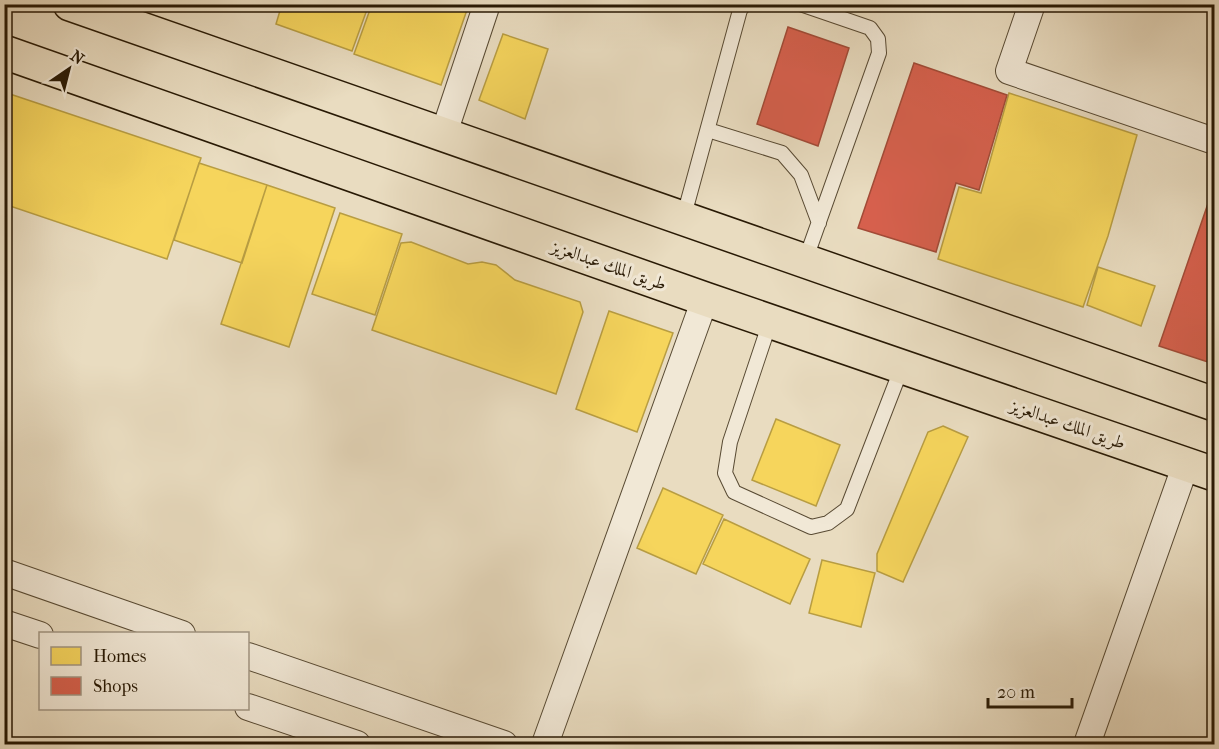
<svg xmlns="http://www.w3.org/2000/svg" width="1219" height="749" viewBox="0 0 1219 749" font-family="'IM FELL French Canon',Amiri,serif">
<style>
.homes{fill:#f6d55c;stroke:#b89d42;stroke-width:1.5}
.shops{fill:#d6604d;stroke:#a24b37;stroke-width:1.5}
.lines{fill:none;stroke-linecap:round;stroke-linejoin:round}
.service-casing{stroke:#584a33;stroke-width:16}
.minor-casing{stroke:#584a33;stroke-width:28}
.trunk-casing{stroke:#281904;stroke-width:36}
.service{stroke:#f1e8d6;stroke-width:14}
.minor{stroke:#f1e8d6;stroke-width:26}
.trunk{stroke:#e9dcc0;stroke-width:33}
.labels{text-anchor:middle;stroke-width:6;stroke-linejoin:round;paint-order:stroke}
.street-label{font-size:18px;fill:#281904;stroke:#f1e8d6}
</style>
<rect width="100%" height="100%" fill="#e9dcc0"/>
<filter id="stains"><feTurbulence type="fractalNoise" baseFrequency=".00333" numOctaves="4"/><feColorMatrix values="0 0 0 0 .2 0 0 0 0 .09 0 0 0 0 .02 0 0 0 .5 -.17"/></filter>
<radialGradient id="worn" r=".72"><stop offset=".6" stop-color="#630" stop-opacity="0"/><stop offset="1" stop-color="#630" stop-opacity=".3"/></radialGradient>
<path class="homes" d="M282 4H369L352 51 276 24Z
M372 4H469L441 85 354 54Z
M503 34 548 49 525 119 479 100Z
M4 92 201 158 167 259 4 204Z
M1009 93 1137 135 1108 236 1083 307 938 259 959 187 981 193Z
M199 163 267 185 242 263 174 240Z
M267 185 335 208 289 347 221 324Z
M340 213 402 234 375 315 312 294Z
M411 242 468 264 482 262 496 265 515 280 580 302 583 312 556 394 372 330 401 243Z
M1098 267 1155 286 1141 326 1087 305Z
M609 311 673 333 637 432 576 409Z
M776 419 840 445 816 506 752 480Z
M943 426 968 437 903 582 877 571V554L928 432Z
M663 488 723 515 696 574 637 548Z
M724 519 810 559 790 604 703 564Z
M822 560 875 573 861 627 809 613Z"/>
<path class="shops" d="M788 27 849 48 818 146 757 124Z
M914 63 1007 95 979 190 956 183 936 252 858 228Z
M1213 189 1214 190V364L1159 346Z"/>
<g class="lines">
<g class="service-casing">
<path id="service" d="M800 4 870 28 878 39 879 53 805 261
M708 130 782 153 801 175 819 223
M683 219 740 10 745 4
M770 322 730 442 725 473 734 492 811 527 828 523 847 509 902 367"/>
</g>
<g class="minor-casing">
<path id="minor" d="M1032 4 1009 71 1214 141
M443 136 487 4
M4 572 182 634
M4 623 40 635
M248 656 504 744
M248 707 357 744
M545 744 705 299
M1087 744 1186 464"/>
</g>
<g class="trunk-casing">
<path id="trunk" d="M70 4 1214 404
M4 52 705 299 1214 474"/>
</g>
<use href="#service" class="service"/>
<use href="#minor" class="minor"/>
<use href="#trunk" class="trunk"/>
</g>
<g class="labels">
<g class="street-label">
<text transform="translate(609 265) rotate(19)" y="6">طريق الملك عبدالعزيز</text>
<text transform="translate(1068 424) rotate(19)" y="6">طريق الملك عبدالعزيز</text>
</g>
</g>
<rect width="1219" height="749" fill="none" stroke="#e9dcc0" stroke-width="24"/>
<rect x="6" y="6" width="1207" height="737" fill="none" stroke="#281904" stroke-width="3"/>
<rect x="12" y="12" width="1195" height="725" fill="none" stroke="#281904" stroke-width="1.5"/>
<rect x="39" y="632" width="210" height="78" fill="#f1e8d6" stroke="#a19582" stroke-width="1.5"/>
<rect x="51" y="647" width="30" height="18" fill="#f6d55c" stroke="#a19582" stroke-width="1.5"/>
<text x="93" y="662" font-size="18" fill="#281904">Homes</text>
<rect x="51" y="677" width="30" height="18" fill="#d6604d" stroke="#a19582" stroke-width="1.5"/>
<text x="93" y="692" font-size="18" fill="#281904">Shops</text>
<g transform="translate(69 69) rotate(35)" stroke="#f1e8d6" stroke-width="4.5" paint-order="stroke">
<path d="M0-4.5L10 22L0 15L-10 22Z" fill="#281904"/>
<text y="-9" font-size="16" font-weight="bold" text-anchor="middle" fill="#281904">N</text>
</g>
<path d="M988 698v9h84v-9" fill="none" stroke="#281904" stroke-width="3"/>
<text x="997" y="698" font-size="18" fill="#281904" stroke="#f1e8d6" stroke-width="4.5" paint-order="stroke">20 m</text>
<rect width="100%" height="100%" filter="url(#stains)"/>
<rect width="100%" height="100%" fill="url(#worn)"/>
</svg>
